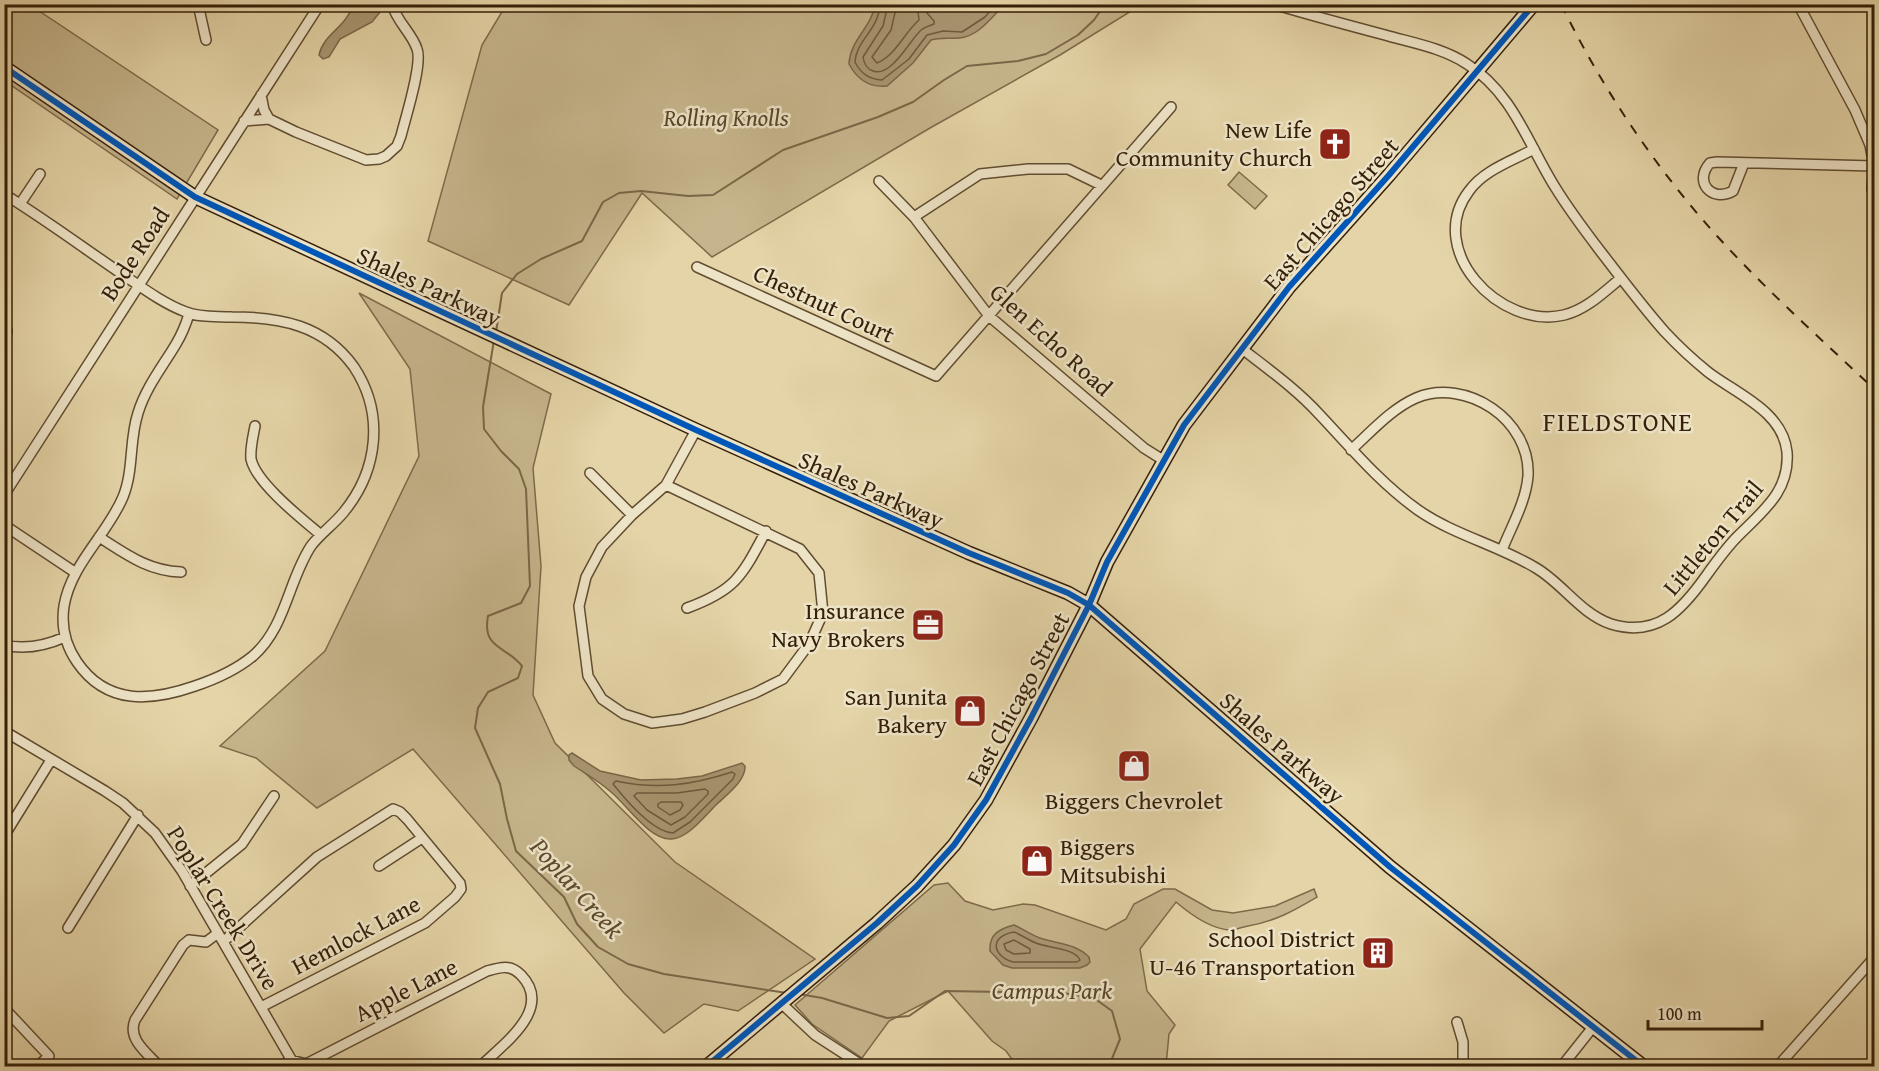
<svg xmlns="http://www.w3.org/2000/svg" width="1879" height="1071" viewBox="0 0 1879 1071" font-family="'Gentium Book Plus',serif">
<style>
.green{fill:#c6b58c;stroke:#7e6a4a;stroke-width:1.5}
.water{fill:#a89671;stroke:#7a6647;stroke-width:1.5}
.lines{fill:none;stroke-linecap:round;stroke-linejoin:round}
.shore{stroke:#6e5a3c;stroke-width:1.5}
.stream{stroke:#7a6647;stroke-width:2}
.street-casing{stroke:#614c30;stroke-width:12}
.secondary-casing{stroke:#351f08;stroke-width:15}
.street{stroke:#ede3c6;stroke-width:9}
.secondary{stroke:#ede3c6;stroke-width:12}
.rail{stroke:#351f08;stroke-width:2;stroke-dasharray:10 10;stroke-linecap:butt}
.cycleway-casing{stroke:#ede3c6;stroke-width:10}
.cycleway{stroke:#0057b8;stroke-width:6}
.labels{text-anchor:middle;stroke-width:5;stroke-linejoin:round;paint-order:stroke}
.park-label{font-size:24px;font-style:italic;fill:#594429;stroke:#ede3c6}
.poi-label{font-size:24px;fill:#351f08;stroke:#ede3c6;text-anchor:end}
.street-label{font-size:24px;fill:#351f08;stroke:#ede3c6}
.neighbourhood-label{font-size:26px;letter-spacing:1.5px;fill:#351f08;stroke:#ede3c6}
.water-label{font-size:26px;font-style:italic;fill:#5d492d;stroke:#ede3c6}
</style>
<rect width="100%" height="100%" fill="#e4d4a7"/>
<filter id="stains"><feTurbulence type="fractalNoise" baseFrequency=".00333" numOctaves="4"/><feColorMatrix values="0 0 0 0 .2 0 0 0 0 .09 0 0 0 0 .02 0 0 0 .5 -.17"/></filter>
<radialGradient id="worn" r=".72"><stop offset=".6" stop-color="#630" stop-opacity="0"/><stop offset="1" stop-color="#630" stop-opacity=".3"/></radialGradient>
<path class="green" d="M4 5H30L218 130 177 199 5 81Z
M506 5H1141L1060 55 930 128 712 257 642 193 569 305 428 241 482 45Z
M1239 172 1267 196 1255 209 1228 185Z
M359 293 551 394 533 468 541 566 533 695 555 743 675 862 815 959 738 1011 704 1004 664 1033 624 993 413 749 317 808 256 758 220 746 325 651 419 456 410 369Z
M948 883 965 901 993 910 1023 904 1035 905 1106 930 1126 919 1134 904 1163 889H1175L1212 910 1233 913 1275 906 1314 889 1317 897C1293 911 1276 921 1248 926 1242 927 1236 930 1230 930 1210 929 1190 914 1176 902L1140 949 1147 991 1175 1025 1169 1034 1166 1066H1013L1014 1062 1006 1051 992 1041 948 991 889 1021 862 1058 812 1024 795 1005 934 885Z"/>
<path class="water" d="M355 4 379 5 380 12 372 22 340 39 329 57 323 59 319 55C322 40 335 32 344 21 348 16 351 10 355 4Z
M875 5H940L941 10 967 5H1004C992 17 978 37 959 38 949 39 941 37 931 40L913 63 887 86C869 88 857 79 849 64 850 40 871 28 875 5Z
M572 753 600 771 641 780 677 779 702 776 742 763 745 766C746 781 725 796 716 805 704 817 689 837 672 839 650 841 627 805 611 792 600 782 586 774 574 766L569 760V755Z
M1014 925C1023 929 1031 935 1040 938 1057 944 1075 943 1089 957L1090 962 1087 965 1080 968H1012L1003 965 990 951C989 934 999 929 1014 925Z"/>
<g class="lines">
<path class="shore" d="M880 4C879 30 856 40 855 62 861 74 869 79 882 80L909 59 927 35 943 31 962 32 985 17 996 4
M888 4 883 26 863 57C864 64 867 69 873 71 891 78 910 40 921 30 925 27 929 26 934 24V21L927 13 926 4
M897 4 891 30 872 57 877 63C896 55 904 33 919 20L917 4
M732 772 735 774 733 779 690 822 673 833C652 832 625 799 613 784L616 781C658 790 692 785 732 772Z
M705 789 708 791V794L685 817 671 825 647 810 634 796 637 793H677Z
M661 802H681L683 805 680 810 670 815 658 807V804Z
M1014 932C1022 935 1028 940 1036 943 1047 948 1075 948 1080 960L1077 962H1013C991 955 990 936 1014 932Z
M1014 940 1030 949V953L1014 954 1006 950 1004 944Z"/>
<path class="stream" d="M496 332 502 293 517 274 541 259 582 241 603 202 619 193 641 191 688 196 713 195 783 150 878 117 913 102 944 80 967 66 1018 61 1046 54 1078 35 1094 20 1105 4
M494 340 483 407 484 429 501 451 519 469 526 489 530 586 521 603 488 616C482 649 505 645 522 666L518 678 488 692 478 708 475 728 500 784 507 819 516 851 564 897 577 924 598 947 628 964 664 974 787 993
M799 994 822 998 887 1018 909 1016 945 991 1063 993 1094 998 1112 1011 1120 1039 1109 1066"/>
<g class="street-casing">
<path id="street" d="M198 4 206 40
M1798 4 1855 110 1870 145 1874 166 1872 189 1874 195
M261 95 264 110 269 119
M244 121 269 119 296 132 366 160 379 159 386 156 397 146 401 136C405 119 423 64 417 49 412 33 396 21 392 4
M1534 149C1512 161 1484 170 1469 191 1424 250 1500 330 1564 315 1586 310 1604 292 1621 278
M1744 163 1733 191C1712 203 1693 182 1710 163L1717 162 1874 166
M879 181 914 217 989 316 1144 448 1163 460
M4 194C43 218 81 246 119 272 140 286 162 303 186 312 200 318 217 316 232 317 280 317 324 325 354 367 385 414 378 471 343 513 333 525 320 534 311 546 288 581 286 627 253 656 236 670 216 679 195 686 152 701 107 706 77 662 66 646 61 626 64 606 71 564 107 535 123 497 134 470 129 440 138 413 146 387 163 366 176 344 182 334 186 324 189 314
M20 204 40 174
M914 217 980 174 1028 169H1068L1101 185
M697 267 936 376 1171 107
M4 324 7 331 4 340
M1241 348C1268 369 1296 389 1319 414 1351 448 1380 483 1418 510 1454 535 1498 545 1536 568 1562 583 1581 614 1611 624 1657 638 1682 610 1706 576 1716 562 1726 548 1738 536 1763 511 1790 491 1787 452 1783 411 1735 393 1708 372 1692 359 1678 346 1665 332 1642 306 1622 279 1601 252 1585 231 1569 210 1555 187 1528 144 1513 93 1467 64 1443 48 1413 43 1385 35 1347 25 1310 15 1273 4
M255 426C253 437 250 448 251 459 256 483 302 519 321 535
M1351 450C1371 432 1391 409 1416 398 1466 377 1531 420 1528 476 1526 502 1511 527 1502 550
M590 473 632 515
M666 485 800 549 819 573 823 613 809 644 783 679 755 693 705 712 682 719 652 723 624 714 602 699 588 676 579 606 586 577 602 547 632 515Z
M666 485 696 430
M4 495 320 4
M4 525 76 573
M99 537C126 554 148 571 181 572
M687 608C736 590 742 576 766 531
M4 645C26 650 45 646 65 637
M4 731 105 791 123 803 155 833 182 871 295 1066
M4 836 51 760
M379 866 422 838
M190 886 242 844 274 796
M68 928 138 815
M223 942 317 857 393 809 400 812 407 819 460 883 461 889 455 897 425 923 261 1007
M781 1003 815 1035 863 1066
M4 1008 49 1056 38 1066
M1457 1022 1463 1042V1066
M159 1066C147 1053 127 1039 135 1020L183 945 189 940 206 942 218 933
M280 1066 291 1060 306 1064 487 971C501 967 510 964 521 975 554 1009 503 1044 481 1066
M1562 1066 1593 1027
M1778 1066 1874 958"/>
</g>
<g class="secondary-casing">
<path id="secondary" d="M4 67 195 197 696 430 969 553 1068 593 1089 605 1390 867 1643 1066
M707 1066 877 923 917 886 954 845 986 800 1031 718 1089 605 1107 562 1184 425 1289 287 1389 175 1534 4"/>
</g>
<use href="#street" class="street"/>
<use href="#secondary" class="secondary"/>
<path class="rail" d="M1561 4C1602 88 1654 166 1717 236 1766 290 1821 339 1874 389"/>
<g class="cycleway-casing">
<path id="cycleway" d="M4 67 195 197 696 430 969 553 1068 593 1089 605 1390 867 1643 1066
M707 1066 877 923 917 886 954 845 986 800 1031 718 1089 605 1107 562 1184 425 1289 287 1389 175 1534 4"/>
</g>
<use href="#cycleway" class="cycleway"/>
</g>
<defs>
<g id="church-square" transform="scale(1.725)"><rect x="-9" y="-9" width="18" height="18" rx="4" fill="#8f2418" stroke="#ede3c6"/><path d="M-1.2-6h2.4v3.5h3.3v2.4h-3.3V6h-2.4V-.1h-3.3v-2.4h3.3Z" fill="#fff"/></g>
<g id="office-square" transform="scale(1.725)"><rect x="-9" y="-9" width="18" height="18" rx="4" fill="#8f2418" stroke="#ede3c6"/><path d="M-6-3h4V-5.5h4V-3h4V5H-6ZM-1-4.5V-3h2v-1.5ZM-6 0V1H6V0Z" fill="#fff"/></g>
<g id="shop-square" transform="scale(1.725)"><rect x="-9" y="-9" width="18" height="18" rx="4" fill="#8f2418" stroke="#ede3c6"/><path d="M-5-2.5h2.3a2.7 3.5 0 0 1 5.4 0H5L5.5 6h-11ZM-1.5-2.5h3a1.5 2.3 0 0 0-3 0Z" fill="#fff"/></g>
<g id="building-square" transform="scale(1.725)"><rect x="-9" y="-9" width="18" height="18" rx="4" fill="#8f2418" stroke="#ede3c6"/><path d="M-4-6H4V6H1V3H-1V6H-4ZM-2.5-4.3h1.7v1.8h-1.7ZM.8-4.3h1.7v1.8H.8ZM-2.5-1h1.7V.8h-1.7ZM.8-1h1.7V.8H.8Z" fill="#fff"/></g>
</defs>
<g fill-rule="evenodd">
<use href="#church-square" x="1335" y="144"/>
<use href="#office-square" x="928" y="625"/>
<use href="#shop-square" x="970" y="711"/>
<use href="#shop-square" x="1134" y="766"/>
<use href="#shop-square" x="1037" y="861"/>
<use href="#building-square" x="1378" y="953"/>
</g>
<g class="labels">
<g class="park-label">
<text x="726" y="126">Rolling Knolls</text>
<text x="1052" y="999">Campus Park</text>
</g>
<g class="poi-label">
<text x="1312" y="138">New Life<tspan x="1312" dy="28">Community Church</tspan></text>
<text x="905" y="619">Insurance<tspan x="905" dy="28">Navy Brokers</tspan></text>
<text x="947" y="705">San Junita<tspan x="947" dy="28">Bakery</tspan></text>
<text x="1134" y="809" text-anchor="middle">Biggers Chevrolet</text>
<text x="1060" y="855" text-anchor="start">Biggers<tspan x="1060" dy="28">Mitsubishi</tspan></text>
<text x="1355" y="947">School District<tspan x="1355" dy="28">U-46 Transportation</tspan></text>
</g>
<g class="street-label">
<text transform="translate(1331 214) rotate(-49)" y="8">East Chicago Street</text>
<text transform="translate(135 254) rotate(-57)" y="8">Bode Road</text>
<text transform="translate(429 287) rotate(25)" y="8">Shales Parkway</text>
<text transform="translate(824 304) rotate(25)" y="8">Chestnut Court</text>
<text transform="translate(1051 340) rotate(42)" y="8">Glen Echo Road</text>
<text transform="translate(871 490) rotate(24)" y="8">Shales Parkway</text>
<text transform="translate(1713 538) rotate(-50)" y="8">Littleton Trail</text>
<text transform="translate(1018 699) rotate(-62)" y="8">East Chicago Street</text>
<text transform="translate(1282 748) rotate(41)" y="8">Shales Parkway</text>
<text transform="translate(223 908) rotate(58)" y="8">Poplar Creek Drive</text>
<text transform="translate(356 935) rotate(-28)" y="8">Hemlock Lane</text>
<text transform="translate(406 990) rotate(-27)" y="8">Apple Lane</text>
</g>
<g class="neighbourhood-label">
<text x="1618" y="431">FIELDSTONE</text>
</g>
<g class="water-label">
<text transform="translate(577 888) rotate(48)" y="9">Poplar Creek</text>
</g>
</g>
<rect width="1879" height="1071" fill="none" stroke="#e4d4a7" stroke-width="24"/>
<rect x="6" y="6" width="1867" height="1059" fill="none" stroke="#351f08" stroke-width="3"/>
<rect x="12" y="12" width="1855" height="1047" fill="none" stroke="#351f08" stroke-width="1.5"/>
<path d="M1648 1020v9h114v-9" fill="none" stroke="#351f08" stroke-width="3"/>
<text x="1657" y="1020" font-size="18" fill="#351f08" stroke="#ede3c6" stroke-width="4.5" paint-order="stroke">100 m</text>
<rect width="100%" height="100%" filter="url(#stains)"/>
<rect width="100%" height="100%" fill="url(#worn)"/>
</svg>
